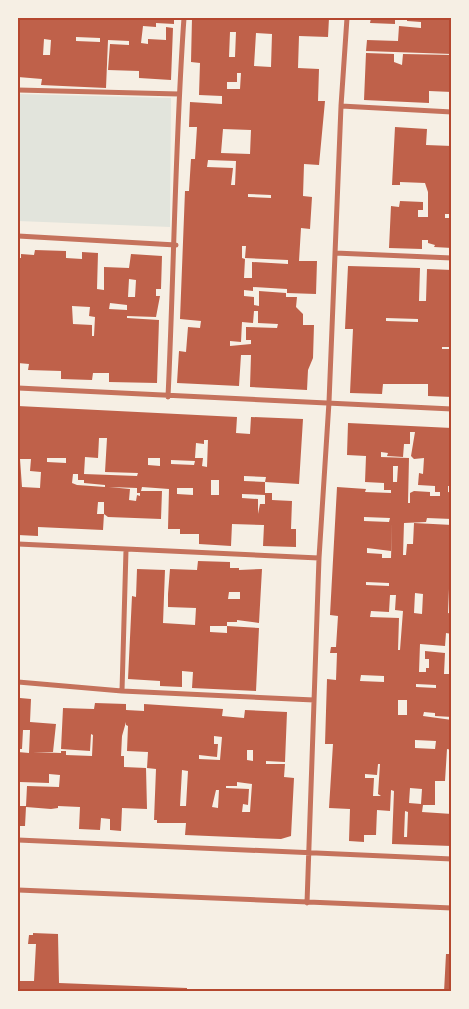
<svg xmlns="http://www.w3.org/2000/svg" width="469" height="1009" viewBox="0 0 469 1009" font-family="'DejaVu Sans',sans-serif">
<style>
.green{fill:#e2e4dc}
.building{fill:#bf614a;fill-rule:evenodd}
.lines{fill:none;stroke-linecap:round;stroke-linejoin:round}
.minor{stroke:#c5725c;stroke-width:5}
.neatline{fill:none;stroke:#b5482f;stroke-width:2}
</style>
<rect width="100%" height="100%" fill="#f6efe4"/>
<path class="green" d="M18 94 171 98 170 227 18 221Z"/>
<path class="building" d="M18 18H174V24L156 23V27L143 26 141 43 148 44V39L166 40V27L173 28 171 80 139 78V71L108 70 110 44 129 45V41L108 40 106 88 41 85 42 79 18 77ZM76 37 100 38V42L76 41ZM44 39 51 40 50 55H43Z
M192 18H329L328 37 299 36 298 68 319 69 318 101H325L319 165 304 164 303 196 312 197 310 229 301 228 299 261H317L316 294 287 293V289L253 287V291L244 290V296L254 297V305L259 306V291L286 293V297H297L296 307 303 314V325H314L313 358 308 370 307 390 250 387 251 355H241L239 386 177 383 179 351 186 352 188 327 200 328 201 321 180 319 185 191H189L191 159H195L197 127H189L190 102 222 104V96L199 95 200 63 191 62ZM230 32H236L235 57H229ZM256 33 272 34 271 67 254 66ZM237 73H241L240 89H227V82H237ZM223 129 251 130 250 154 221 153ZM208 160 236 161 235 185H231L233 168 207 167ZM248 194 271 195V198L248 197ZM242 246H246L245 258 288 260V264L252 262V278H244L245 259 242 258ZM254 311H258V323L278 324 277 328 246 327V340H251V344L230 346V341L241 342 242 322 253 323Z
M371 18H395V24L370 23Z
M407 18H452V54L366 51 367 40 398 41 399 26 421 28V22L407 21Z
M366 53 394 54V62L402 65 403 54 452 55V92L429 91V103L364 100Z
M395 127 427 129 426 145 452 146V214H445V218H452V248L434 247 435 245 428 243V240H422V249L389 248 391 206 399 207 400 201 423 202V210H418V217H428V192L425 183 400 182V185H392Z
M35 250 66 251V258L82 259V252L98 253 97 289 104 290V267L129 268 131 254 162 256 161 289H156V296H160L156 317 127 316V318L159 320 157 383 109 382V373H93L92 380 61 379V371L28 370 29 364 18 363V330H20L18 327V258H21V254L34 255ZM129 279 136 280 135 297H128ZM110 303 127 305V310L109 309ZM72 306 90 307 89 316 95 317 94 336H92V325L73 324Z
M348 266 420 268 419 301H426L427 269 452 270V347H442V349H452V397L428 396V384H383L382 394 350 393 353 329H345ZM386 318 418 319V322L386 321Z
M18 406 237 417 236 433 250 434 251 417 303 419 299 484 265 482V493H272V500L292 501 291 529H296V547L263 546 264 525 232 524 231 546 199 544V534H180V529H168L169 489 142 487 141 491H162L161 519 108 517 104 514V502H98L97 514H104L103 530 38 527V536L18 535ZM99 438H107L105 472 138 473 137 476 84 474 85 457 98 458ZM204 440H208L207 467 202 466 203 458H195L196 443 204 444ZM47 458H66V463L47 462ZM148 458H160V466L148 465ZM20 459H31L30 471 41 472 40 488 22 487ZM171 460 195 461 194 465 171 464ZM73 474H78V480H84V483L105 485V487L77 485 72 483ZM244 476 266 477 265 482 244 481ZM211 480H219V495H211ZM109 487 137 488V493H140V496L137 495 136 501 129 500 130 489ZM177 488H193V495L177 494ZM242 494 265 495V504H260L258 514V499L242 498Z
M348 423 452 428V460L450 486H448V492L452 493V519L427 518 426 522 404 523 403 555H406L407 544H413L414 523 452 525V589H449L448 613 452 614V634L446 633 445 646 420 644 419 672H426V668H429V659H425V651L445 653 444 674H452V717L435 716V713L424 712 423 716 452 720V750L447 749 445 781H435V805H423L422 812 452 814V846L392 844 394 791 391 790 390 811 377 810 376 835H364V842L349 841 350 809 329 808 333 744H325L327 679 336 680 337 653H330L331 647H336L338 616 330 615 337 487 366 489 365 492 391 493V490H384V483L365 482 366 456 347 455ZM410 432H415L411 456 414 459 424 458 423 474 419 473 418 485 435 486V492H440V496H430V492L414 491 410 493V503H408L409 458 381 457V452L388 453 387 456 403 457 404 444H410ZM393 466H398L397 482H393ZM364 517 390 518 389 522 364 521ZM392 522 391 558H382V554L367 553V548L391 551ZM366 582 389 583V586L366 585ZM415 593 423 594 422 614 414 613ZM390 595H396L395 610 403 611 400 650H398L399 618 370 617 371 611 389 612ZM361 675 384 676V682L360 681ZM416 684 436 685V688L416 687ZM398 700H407V715H398ZM415 740 436 741 435 749 415 748ZM378 764H380L378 794 381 796H373L374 778H365V774L377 775ZM410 788 422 789 421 804 409 803ZM405 811 408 812 407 837H404Z
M198 561 230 562V568H239V570L262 569 259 623 237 620V622H227V626H210V632L227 633V626L259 628 256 691 192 688 193 672 182 671V687L160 686V681L128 679 132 596 136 597 137 569 165 570 163 623 195 625 196 608 168 607V594L170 569 197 570ZM229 592H240V599H228Z
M20 698 31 699 30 722 56 724 53 752H33L61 753V751H66V755L92 756 93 735 91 734 90 751 61 749 63 708 94 709 95 703 126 704V710L144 711V704L159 705 223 709 222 716 244 718 245 710 287 712 285 762 266 761V764H285L284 777 294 778 291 836 281 839 185 835 186 823H157V820H154L156 769 147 768 148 752 127 751 128 726 126 725V722L122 736 121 756H124V767L146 768 147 809 122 808 121 831 110 830V819L101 818 100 830 79 829 80 807 58 806V808L51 809 26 807 25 826H18V806H26L27 786 59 787 60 775 49 774V783L20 782 18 802V752L29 753 30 730H23L22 749H18ZM214 736 222 737 220 760 199 759V755L217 757 218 744H214ZM247 750H253V761L247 760ZM182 770 188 771 186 806H180ZM237 782 252 784 250 812H242L243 804 248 805 249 789 226 788V786H237ZM216 790H219L218 808 212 807Z
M33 933 58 934 59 983 187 988V992H18V981H34L36 944H28L29 935H33Z
M446 954H452V992H444Z"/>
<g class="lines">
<path class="minor" d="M18 90 179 94
M341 106 452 112
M18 236 176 245
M335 253 452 258
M18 388 452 409
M168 397C174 270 175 144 184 18
M18 544 319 558
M18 682 122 691 314 700
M122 691 126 550
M18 840 452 859
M18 890 452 908
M307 903 319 558 329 402 341 106 347 18"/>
</g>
<rect width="469" height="1009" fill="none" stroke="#f6efe4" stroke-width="38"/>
<rect x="19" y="19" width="431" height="971" class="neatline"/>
</svg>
